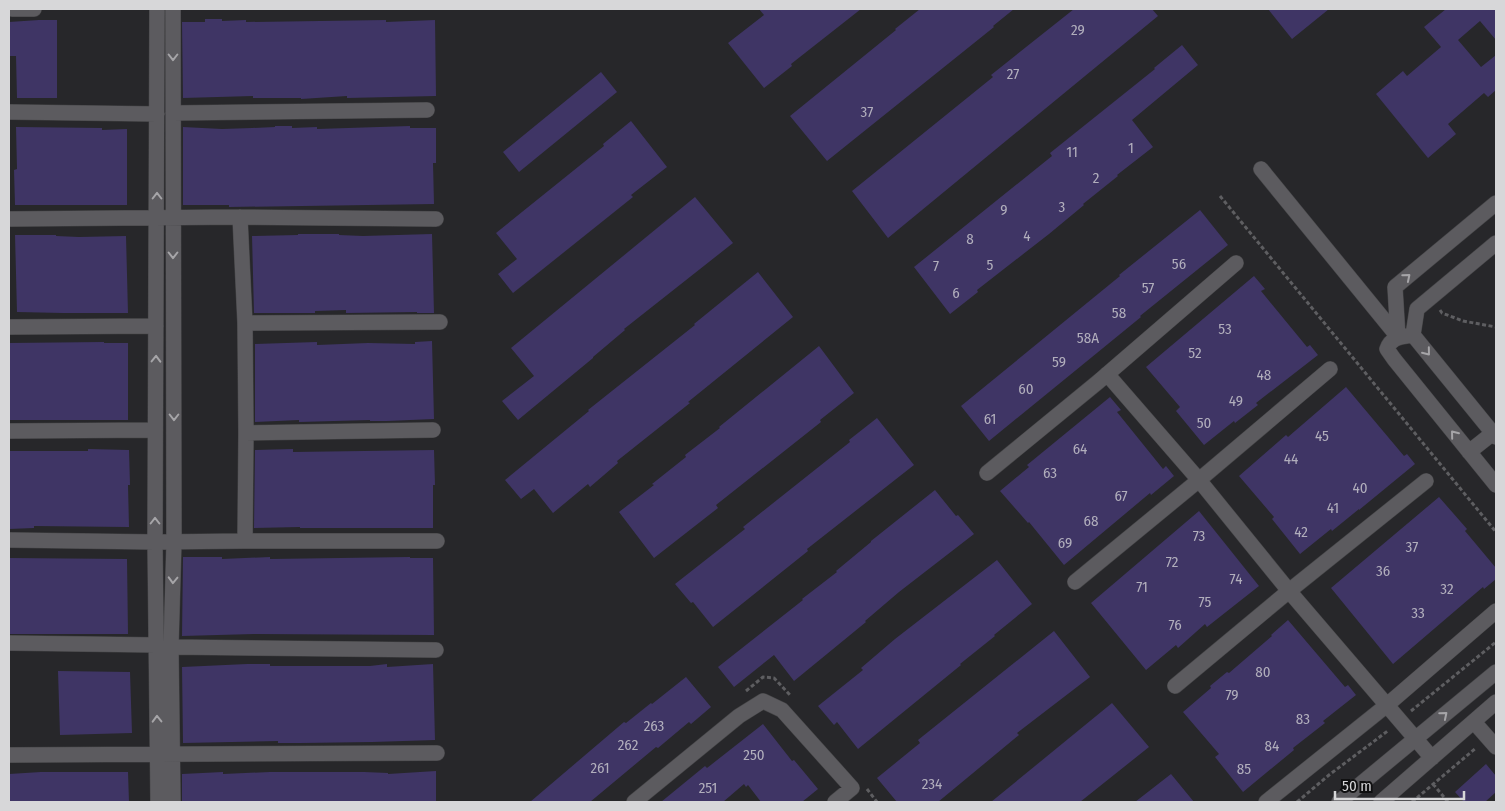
<svg xmlns="http://www.w3.org/2000/svg" width="1505" height="811" viewBox="0 0 1505 811" font-family="'Fira Sans Condensed',sans-serif">
<style>
.building{fill:#3f3565}
.lines{fill:none;stroke-linecap:round;stroke-linejoin:round}
.street-casing{stroke:#444446;stroke-width:16}
.path{stroke:#5e5e61;stroke-width:3;stroke-dasharray:4 2.5;stroke-linecap:butt}
.street{stroke:#5c5b5f;stroke-width:15}
.oneway{stroke:#a6a5a8}
.labels{text-anchor:middle;stroke-width:4.5;stroke-linejoin:round;paint-order:stroke}
.number-label{font-size:15px;fill:#b1aebc}
</style>
<rect width="100%" height="100%" fill="#27272a"/>
<path class="building" d="M759 9H861L791 64 792 66 764 88 728 43 764 15Z
M920 9H1014L993 26 994 27 827 161 790 116 896 30 895 29Z
M1074 9H1152L1158 16 888 238 852 191 993 77 991 75Z
M1268 9H1329L1292 39Z
M1446 9H1496V40L1480 21 1458 40 1481 67 1496 55V90L1488 97 1484 93 1448 124 1456 134 1428 158 1376 94 1403 71 1407 76 1441 47 1424 27Z
M205 19H222V21L246 20V22L386 20V22L435 20 436 96 347 98V96L301 99V98H253V96L183 98 182 22H205Z
M39 20H57V98H17L16 56H9V22Z
M1182 45 1198 65 1132 120 1153 147 1117 175 1118 176 1083 204 1084 205 1049 234 977 290 978 292 950 314 914 267 1052 156 1050 153 1155 69 1154 68Z
M601 72 617 92 519 172 503 152Z
M631 121 667 167 631 195 633 197 513 293 498 274 517 259 496 233 604 146 603 144Z
M275 126H292V128L317 127V129L410 126V128H436V163H433L434 204 229 207V205H183V127L222 129 252 128 275 127Z
M16 127 102 128V130L127 129V205H15L14 170 17 169Z
M695 197 733 243 624 329 625 330 593 357V358L518 420 502 401 534 376 511 348Z
M1200 210 1228 245 1140 316 1141 317 1081 366 989 441 961 406 1120 276 1119 275Z
M298 234H339V235L363 236 432 234 434 313H417V312L346 313V310L315 311V313H254L252 236 298 235Z
M15 235H56V236L79 237 126 236 128 313H63L17 312Z
M758 272 793 317 688 402 690 403 617 461 618 463 590 487 588 484 553 513 534 489 521 499 505 480 589 411 588 410 695 325 694 324Z
M1254 276 1265 289 1261 291 1307 347 1310 345 1318 355 1256 403 1258 405 1235 423 1234 421 1204 445 1176 411 1180 407 1146 367Z
M432 341 434 419 387 421H370V420L299 422V420L255 422V344L317 342V345L368 343 415 344V342Z
M104 342V343H128V420H9V343Z
M819 346 854 393 820 420 821 422 716 505 718 508 654 558 619 512 654 485 652 484 686 457 685 455 720 428 719 427Z
M1346 387 1404 456 1407 454 1415 464 1359 510V509L1332 531 1331 529 1300 554 1272 519 1274 517 1239 476 1286 435 1288 437Z
M1110 397 1121 410 1117 412 1163 469 1166 466 1174 476 1151 495 1150 493 1064 565 1029 522 1028 523 1000 491 1029 467 1027 465Z
M877 418 914 465 807 549 808 551 713 627 693 602 691 603 675 584 745 529 743 527 850 442 849 440Z
M88 449 129 450 130 485H128L129 527 34 526V528L9 529V451H88Z
M293 449V452L434 450 435 485H433V528H300V527L254 528 255 450Z
M935 490 956 516 958 515 974 534 899 592 865 621 866 622 794 681 774 655 734 687 718 667 803 600 802 599 837 572 836 571 871 542V541Z
M1439 497 1467 529 1465 531 1496 568V579L1484 589 1483 587 1393 664 1331 588Z
M1199 511 1259 586 1207 627 1205 624 1178 648 1176 645 1146 670 1091 603Z
M183 557H222V559L270 557V559L410 557V558H433L434 635 254 634 182 636Z
M9 558 127 559 128 634H9Z
M997 560 1032 604 994 635 995 636 960 664 961 665 858 749 837 722 834 725 818 706 863 670 861 668 895 639Z
M1288 620 1345 687 1348 685 1356 695 1323 721 1325 723 1293 748 1294 750 1243 792 1215 757 1219 754 1183 712 1211 688 1210 686 1227 672 1229 673 1272 636 1271 635Z
M1054 631 1090 677 1017 733 1019 735 938 802H897L877 778 920 743 918 740Z
M247 664H270V666H370L387 664V667L433 664 435 740 372 742 301 743H278V741L183 743 182 667Z
M58 671 130 672 132 733 60 735Z
M686 677 711 707 691 724 689 722 658 748 656 747 590 802H530L624 722 626 723 651 703 652 704Z
M1112 703 1149 747 1080 802H991Z
M763 724 792 761 794 760 818 789 802 802H761L748 785 746 787 744 784 723 802H661L705 766 707 768Z
M1486 764 1496 776V792L1485 802H1464L1455 792Z
M436 771V802H182V774L223 772V774L270 772H364L388 773V774Z
M41 772H128L129 802H9V774Z
M1171 774 1194 802H1135Z"/>
<g class="lines">
<g class="street-casing">
<path id="street" d="M12 9H34
M157 9 155 542 158 802
M173 9 174 541 171 647 173 802
M10 112 157 114
M173 113 427 110
M1261 169 1398 337
M9 219 240 217 436 219
M245 323 440 322
M9 327 156 326
M1413 335 1417 309 1496 243
M1398 337 1395 287 1496 203
M1107 374 1199 480 1289 591 1432 758
M9 431 155 430
M246 433 433 430
M1496 437 1413 335C1401 337 1391 337 1387 349L1394 359 1496 485
M1469 452 1493 433
M987 473 1098 382 1236 263
M9 540 155 542 245 541 246 433 245 323 240 217
M245 541H437
M1075 582 1199 480 1330 369
M9 643 156 645
M171 647 436 650
M1175 686 1289 591 1426 481
M1474 722 1496 747
M9 755 437 753
M634 802 739 716 763 701 782 710 852 788 835 802
M1266 802 1387 705 1496 611
M1339 802 1496 672
M1381 802 1496 702"/>
</g>
<path class="path" d="M1220 196 1496 532
M1440 310 1442 313 1463 321 1496 327
M746 691 763 677 774 678 790 695
M1411 711 1496 642
M1433 784 1448 802
M867 789 877 802
M1297 802 1329 775 1389 730
M1412 802 1476 748"/>
<use href="#street" class="street"/>
</g>
<defs><path id="oneway-chevron" d="M-2-3.5L2.5 0L-2 3.5" fill="none" stroke-width="1.6" stroke-linecap="round" stroke-linejoin="round" transform="scale(1.25)"/></defs>
<g class="oneway">
<use href="#oneway-chevron" transform="translate(173 57) rotate(90)"/>
<use href="#oneway-chevron" transform="translate(157 196) rotate(-90)"/>
<use href="#oneway-chevron" transform="translate(173 255) rotate(90)"/>
<use href="#oneway-chevron" transform="translate(1407 277) rotate(-40)"/>
<use href="#oneway-chevron" transform="translate(1427 352) rotate(51)"/>
<use href="#oneway-chevron" transform="translate(156 359) rotate(-89)"/>
<use href="#oneway-chevron" transform="translate(174 417) rotate(90)"/>
<use href="#oneway-chevron" transform="translate(1454 434) rotate(-129)"/>
<use href="#oneway-chevron" transform="translate(155 521) rotate(-90)"/>
<use href="#oneway-chevron" transform="translate(173 580) rotate(92)"/>
<use href="#oneway-chevron" transform="translate(1444 715) rotate(-40)"/>
<use href="#oneway-chevron" transform="translate(157 719) rotate(-91)"/>
</g>
<g class="labels">
<g class="number-label">
<text x="1078" y="35">29</text>
<text x="1013" y="79">27</text>
<text x="867" y="117">37</text>
<text x="1131" y="153">1</text>
<text x="1072" y="157">11</text>
<text x="1096" y="183">2</text>
<text x="1062" y="212">3</text>
<text x="1004" y="215">9</text>
<text x="1027" y="241">4</text>
<text x="970" y="244">8</text>
<text x="1179" y="269">56</text>
<text x="990" y="270">5</text>
<text x="936" y="271">7</text>
<text x="1148" y="293">57</text>
<text x="956" y="298">6</text>
<text x="1119" y="318">58</text>
<text x="1225" y="334">53</text>
<text x="1088" y="343">58A</text>
<text x="1195" y="358">52</text>
<text x="1059" y="367">59</text>
<text x="1264" y="380">48</text>
<text x="1026" y="394">60</text>
<text x="1236" y="406">49</text>
<text x="990" y="424">61</text>
<text x="1204" y="428">50</text>
<text x="1322" y="441">45</text>
<text x="1080" y="454">64</text>
<text x="1291" y="464">44</text>
<text x="1050" y="478">63</text>
<text x="1360" y="493">40</text>
<text x="1121" y="501">67</text>
<text x="1333" y="513">41</text>
<text x="1091" y="526">68</text>
<text x="1301" y="537">42</text>
<text x="1199" y="541">73</text>
<text x="1065" y="548">69</text>
<text x="1412" y="552">37</text>
<text x="1172" y="567">72</text>
<text x="1383" y="576">36</text>
<text x="1236" y="584">74</text>
<text x="1142" y="592">71</text>
<text x="1447" y="594">32</text>
<text x="1205" y="607">75</text>
<text x="1418" y="618">33</text>
<text x="1175" y="630">76</text>
<text x="1263" y="677">80</text>
<text x="1232" y="700">79</text>
<text x="1303" y="724">83</text>
<text x="654" y="731">263</text>
<text x="628" y="750">262</text>
<text x="1272" y="751">84</text>
<text x="754" y="760">250</text>
<text x="600" y="773">261</text>
<text x="1244" y="774">85</text>
<text x="932" y="789">234</text>
<text x="708" y="793">251</text>
</g>
</g>
<rect width="1505" height="811" fill="none" stroke="#d7d7d9" stroke-width="20"/>
<path d="M1335 791v8h129v-8" fill="none" stroke="#d7d7d9" stroke-width="2.5"/>
<text x="1342" y="791" font-size="15" fill="#d7d7d9" stroke="#101011" stroke-width="4" paint-order="stroke">50 m</text>
</svg>
